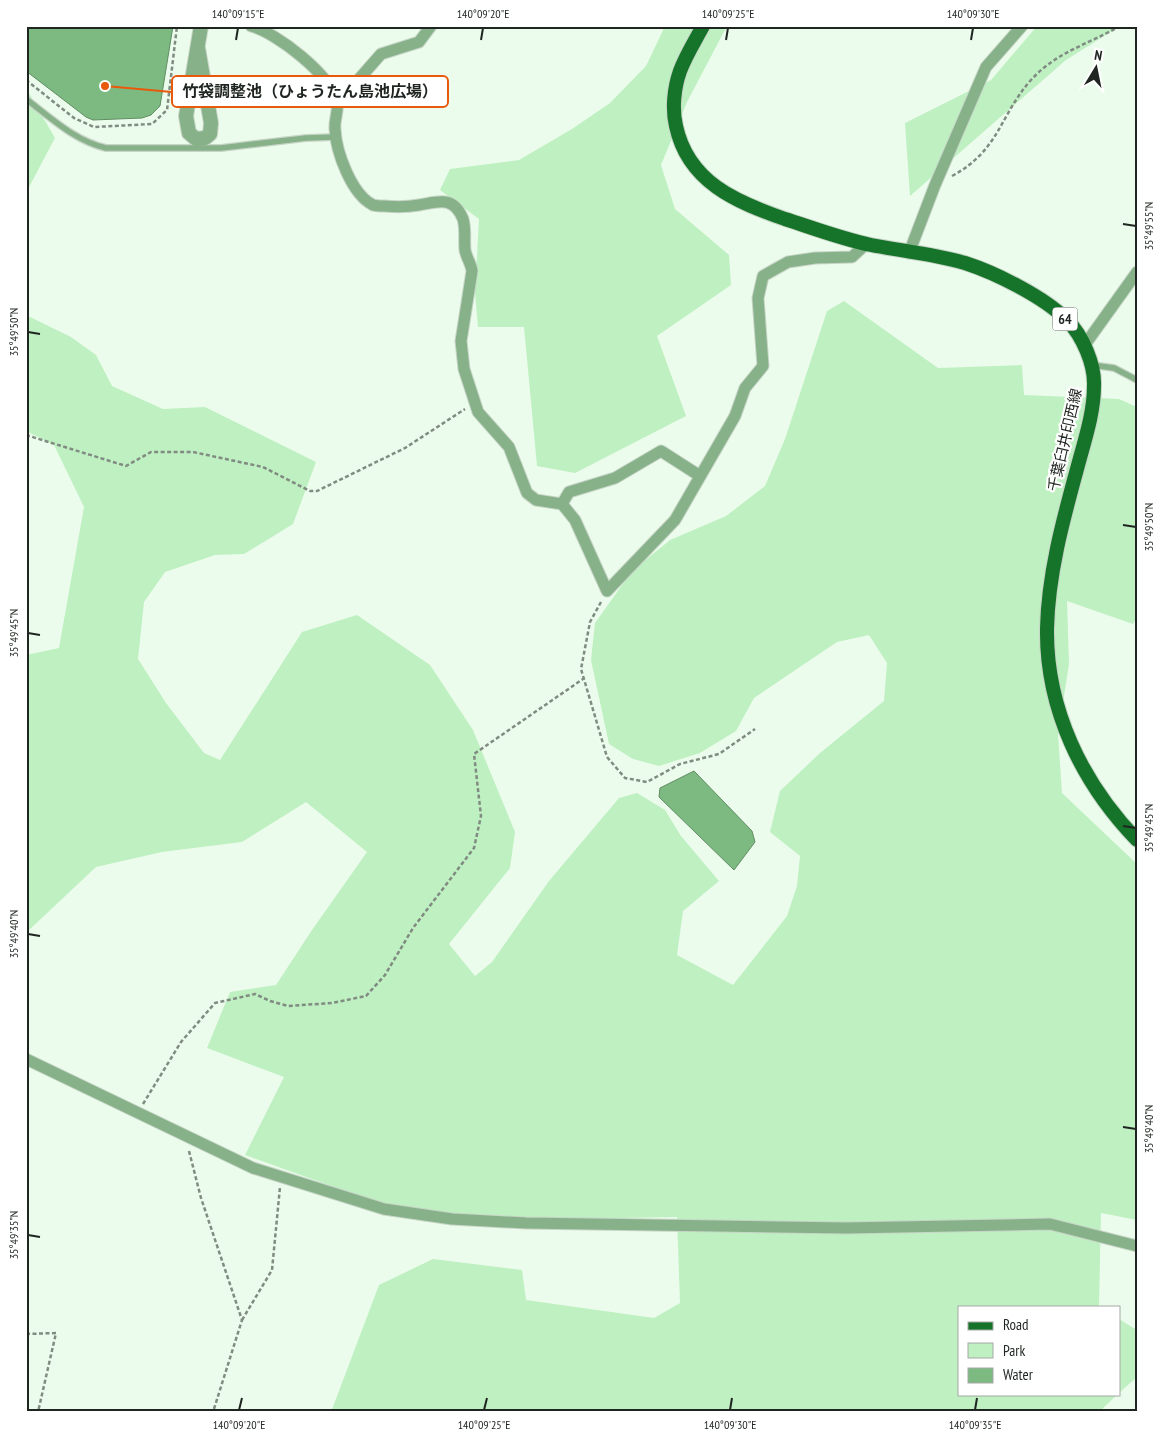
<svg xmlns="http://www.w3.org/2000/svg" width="1163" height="1438" viewBox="0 0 1163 1438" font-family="'PT Sans Narrow','Noto Sans JP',sans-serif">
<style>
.green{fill:#bff0c2}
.water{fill:#7dba81;stroke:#618d64}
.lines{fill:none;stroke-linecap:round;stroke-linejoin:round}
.service-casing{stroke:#c7d5c7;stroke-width:8}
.minor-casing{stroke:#c7d5c7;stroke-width:13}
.tertiary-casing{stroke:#c7d5c7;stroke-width:16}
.primary-casing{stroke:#c7d5c7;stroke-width:16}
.path{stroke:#808b81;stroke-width:2.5;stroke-dasharray:4 2.5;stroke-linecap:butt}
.service{stroke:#86b189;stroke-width:5.5}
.minor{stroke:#86b189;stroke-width:11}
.tertiary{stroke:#86b189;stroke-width:14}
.primary{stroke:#157429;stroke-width:14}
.ticks{fill:none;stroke:#1f2520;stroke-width:2}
.labels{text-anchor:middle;stroke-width:4.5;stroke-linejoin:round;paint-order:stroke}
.shield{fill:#fff;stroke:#626663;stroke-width:1}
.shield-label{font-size:14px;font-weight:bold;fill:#1f2520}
.street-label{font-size:15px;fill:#1f2520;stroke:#fff}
.leader{fill:none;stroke:#e8590c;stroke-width:2}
.callout-dot{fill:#e8590c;stroke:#fff;stroke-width:2}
.callout{fill:#fff;stroke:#e8590c;stroke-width:2}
.callout-label{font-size:16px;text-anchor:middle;font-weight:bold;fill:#1f2520}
.neatline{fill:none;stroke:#1f2520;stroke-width:2}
.ticks-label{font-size:12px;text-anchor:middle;fill:#1f2520}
</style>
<rect width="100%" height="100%" fill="#ecfcec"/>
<path class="green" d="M665 26H727L687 102 661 165 675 209 729 255 731 285 657 336 686 416 575 473 537 466 524 327H478L475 293 479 219 440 190 450 169 519 160 572 129 610 103 646 66Z
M1037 26H1120L1066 60 910 196 905 123 991 80Z
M26 88 55 138 28 189H26Z
M844 301 938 368 1022 365 1024 395 1119 399 1137 407V617L1133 624 1067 601 1069 664 1058 734 1062 793 1137 864V1220L1101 1213 1099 1307H959V1394H1118L1099 1412H331L379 1285 433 1259 522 1270 526 1300 654 1318 680 1303 677 1217 567 1219 448 1213 376 1202 245 1155 284 1077 207 1048 230 992 276 985 312 930 367 852 306 802 242 842 162 852 96 867 28 931 26 930V655L59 648 84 507 54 445 26 431V315L71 337 96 355 112 386 163 409 205 407 316 462 293 524 244 554 215 555 165 572 144 602 138 659 166 703 204 753 220 760 302 632 357 615 430 665 473 730 515 832 510 868 449 944 475 976 492 962 549 881 619 798 637 793 665 810 681 836 719 881 683 911 677 955 733 985 787 916 797 886 800 856 770 832 780 791 820 753 884 701 887 663 869 635 837 642 754 698 736 731 700 753 659 766 633 759 609 744 591 660 595 623 632 571 670 540 726 516 765 486 785 439 827 311Z
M1119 1319 1137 1330V1377L1119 1393Z"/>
<path class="water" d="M26 26H173L160 106 151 115 142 118 93 120 86 117 26 71Z
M694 771 752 831 755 842 734 870 659 797 660 788Z"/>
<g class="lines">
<g class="service-casing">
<path id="service" d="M26 99C51 118 75 141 106 148H221L306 138 336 137
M1092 365 1114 368 1137 380"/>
</g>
<g class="minor-casing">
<path id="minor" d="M251 26C277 33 331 75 337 102 339 110 334 120 335 129 336 151 351 194 373 205 376 206 381 206 384 206 395 207 408 207 419 205 438 202 453 195 463 219 466 229 464 240 465 250 466 257 471 263 472 271L461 341 464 369 478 412 509 447 527 493 536 500 562 504 575 520 607 591 675 520 735 416 745 388 763 366 758 298 763 276 788 262 815 258 852 257 866 244
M338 103 381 54 419 42 431 26
M909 253 935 185 986 67 1022 26
M1084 346 1137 272
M562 504 569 492 615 478 661 451 700 476
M26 1059 253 1168 384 1209 452 1219 526 1223 846 1228 1050 1224 1137 1246"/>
</g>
<g class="tertiary-casing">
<path id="tertiary" d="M198 48 211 123 210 134 205 138 196 139 189 133 186 116 201 26"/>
</g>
<g class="primary-casing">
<path id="primary" d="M703 26C695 41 686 55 680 71 674 88 672 109 676 126 688 182 736 202 785 219 813 228 842 239 871 245 902 251 934 254 965 263 996 273 1044 297 1067 320 1083 336 1095 365 1094 386 1094 414 1084 442 1077 469 1063 520 1048 575 1047 629 1046 709 1082 783 1137 840"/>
</g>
<path class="path" d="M26 80 74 118 94 127 152 124 167 110 177 26
M952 176C1000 150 999 116 1031 80 1056 52 1089 44 1120 26
M26 435 126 466 151 452H193L263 467 310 491H317L405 448 465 409
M601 602 590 622 581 669 607 757 625 778 647 782 680 764 719 754 755 729
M143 1104 181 1042 215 1003 255 994 270 1001 288 1006 332 1003 366 996 385 975 413 928 474 848 481 816 474 754 583 679
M189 1151 201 1198 242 1320 213 1412
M242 1320 272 1270 280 1187
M26 1334 56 1333 38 1412"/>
<use href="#service" class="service"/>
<use href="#minor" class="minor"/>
<use href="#tertiary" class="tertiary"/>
<use href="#primary" class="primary"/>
</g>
<path class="ticks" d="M236 40 238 28M481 40 483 28M726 40 728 28M971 40 973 28M1123 224 1136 226M28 332 40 334M1123 525 1136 527M28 633 40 635M1123 826 1136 828M28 934 40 936M1123 1127 1136 1129M28 1235 40 1237M239 1410 242 1398M484 1410 487 1398M730 1410 732 1398M975 1410 977 1398"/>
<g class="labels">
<rect class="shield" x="1052.5" y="307.5" width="25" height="23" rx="4"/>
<g class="shield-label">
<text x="1065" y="324">64</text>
</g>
<g class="street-label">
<text transform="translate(1065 440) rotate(-77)" y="5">千葉臼井印西線</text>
</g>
</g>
<path class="leader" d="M105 86L172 92"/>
<circle class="callout-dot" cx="105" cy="86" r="5"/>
<rect class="callout" x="172" y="76" width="276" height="31" rx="5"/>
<g class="callout-label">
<text x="310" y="97">竹袋調整池（ひょうたん島池広場）</text>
</g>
<rect width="1163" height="1438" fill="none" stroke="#ffffff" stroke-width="55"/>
<rect x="958" y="1306" width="162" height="90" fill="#ffffff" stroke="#a5a8a6"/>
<rect x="968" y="1322" width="25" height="8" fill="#157429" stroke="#a5a8a6"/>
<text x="1003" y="1330" font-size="15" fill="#1f2520">Road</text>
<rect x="968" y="1343" width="25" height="15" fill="#bff0c2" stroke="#a5a8a6"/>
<text x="1003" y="1356" font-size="15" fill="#1f2520">Park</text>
<rect x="968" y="1368" width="25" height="15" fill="#7dba81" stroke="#a5a8a6"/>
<text x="1003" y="1380" font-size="15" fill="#1f2520">Water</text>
<g transform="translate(1096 68) rotate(10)" stroke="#ffffff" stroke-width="4" paint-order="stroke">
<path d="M0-4L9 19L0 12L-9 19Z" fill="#1f2520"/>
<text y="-8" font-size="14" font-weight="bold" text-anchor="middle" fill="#1f2520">N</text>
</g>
<rect x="28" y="28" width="1108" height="1382" class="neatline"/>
<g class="ticks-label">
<text x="238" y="18">140°09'15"E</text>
<text x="483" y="18">140°09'20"E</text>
<text x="728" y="18">140°09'25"E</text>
<text x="973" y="18">140°09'30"E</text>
<text transform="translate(1149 226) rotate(-90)" y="4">35°49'55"N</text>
<text transform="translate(14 332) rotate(-90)" y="4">35°49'50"N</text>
<text transform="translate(1149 527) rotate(-90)" y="4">35°49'50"N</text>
<text transform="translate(14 633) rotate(-90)" y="4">35°49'45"N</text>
<text transform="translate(1149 828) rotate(-90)" y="4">35°49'45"N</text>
<text transform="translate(14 934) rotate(-90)" y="4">35°49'40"N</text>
<text transform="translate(1149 1129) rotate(-90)" y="4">35°49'40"N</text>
<text transform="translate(14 1235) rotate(-90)" y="4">35°49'35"N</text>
<text x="239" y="1429">140°09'20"E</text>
<text x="484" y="1429">140°09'25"E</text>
<text x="730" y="1429">140°09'30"E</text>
<text x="975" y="1429">140°09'35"E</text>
</g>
</svg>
